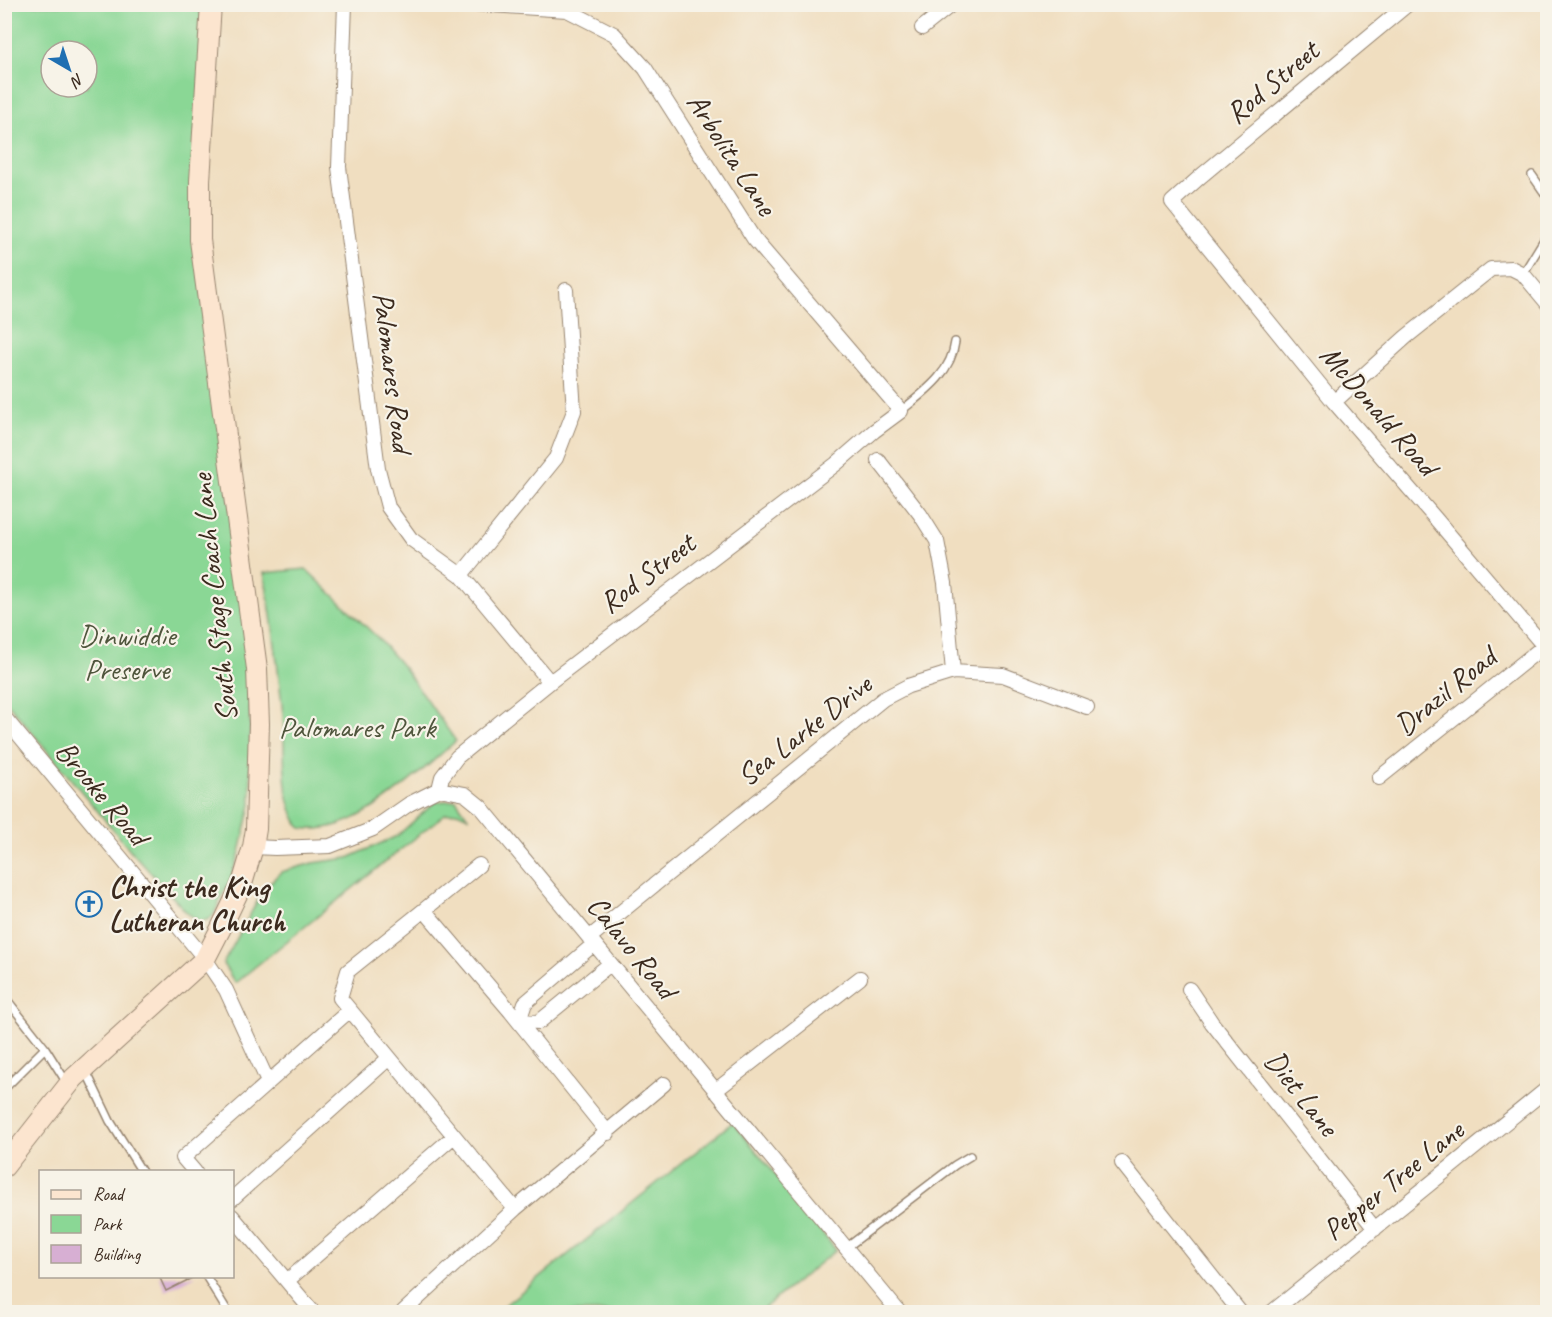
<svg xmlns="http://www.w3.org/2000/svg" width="1552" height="1317" viewBox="0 0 1552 1317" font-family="Caveat,sans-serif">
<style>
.green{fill:#8ad795;stroke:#62805a;stroke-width:1.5;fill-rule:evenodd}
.building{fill:#d7afd3}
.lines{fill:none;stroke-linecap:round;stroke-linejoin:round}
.service-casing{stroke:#96846f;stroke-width:10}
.minor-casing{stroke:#96846f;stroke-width:16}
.secondary-casing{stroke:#96846f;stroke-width:22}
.service{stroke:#fff;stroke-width:7}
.minor{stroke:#fff;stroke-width:14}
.secondary{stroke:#fce5cf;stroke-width:20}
.labels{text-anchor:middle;stroke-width:4.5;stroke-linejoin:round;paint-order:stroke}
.street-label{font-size:30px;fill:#3b2a1e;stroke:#f7f3e8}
.park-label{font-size:30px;fill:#4f553c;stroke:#f7f3e8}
.poi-label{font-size:30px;font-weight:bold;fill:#3b2a1e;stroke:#f7f3e8;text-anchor:start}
</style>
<rect width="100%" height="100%" fill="#f7f3e8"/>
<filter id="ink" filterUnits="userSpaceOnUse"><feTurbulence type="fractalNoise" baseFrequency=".0167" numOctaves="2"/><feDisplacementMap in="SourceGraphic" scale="12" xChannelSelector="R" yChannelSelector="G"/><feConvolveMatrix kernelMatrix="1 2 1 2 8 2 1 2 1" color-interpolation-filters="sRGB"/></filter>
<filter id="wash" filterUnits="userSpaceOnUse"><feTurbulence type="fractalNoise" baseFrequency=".008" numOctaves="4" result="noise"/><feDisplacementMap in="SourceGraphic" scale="24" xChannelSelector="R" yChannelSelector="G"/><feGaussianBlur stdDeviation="1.35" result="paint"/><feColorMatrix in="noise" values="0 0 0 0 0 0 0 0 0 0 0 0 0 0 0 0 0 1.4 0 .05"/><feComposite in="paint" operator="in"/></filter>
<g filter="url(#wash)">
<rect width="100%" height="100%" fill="#f0dec0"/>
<path class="green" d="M4 5H202L197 254 249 646 251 805 240 852 232 875 213 916 207 920 199 921 188 914 130 850 5 700ZM51 51H87V87H51Z
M306 569 378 638 404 668 456 741C417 774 355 838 301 828 279 799 286 750 283 715 278 667 273 620 264 573Z
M456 800 468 817 457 812 445 814 235 983 223 964 264 889 281 872 313 863 348 858 397 836 435 802Z
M733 1122 836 1250 759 1312H503L500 1309Z"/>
<g id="blocks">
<path class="building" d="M159 1276H196L166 1291Z"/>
</g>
</g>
<g filter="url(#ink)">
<use href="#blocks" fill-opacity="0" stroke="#96846f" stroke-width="1.5"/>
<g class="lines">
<g class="service-casing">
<path id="service" d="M1532 175 1548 198
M1523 274 1548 233
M901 411C924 392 951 374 955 342
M4 996 45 1048
M86 1071 110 1121 142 1172
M4 1089 45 1048 67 1083
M846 1248 955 1165 970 1156
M206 1276 228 1312"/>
</g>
<g class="minor-casing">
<path id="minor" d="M345 4 339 167 378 469 388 507 411 539 461 575 550 682
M1408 4 1201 176 1172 202 1334 402 1435 518 1548 651
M922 28 952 4
M1334 402 1406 337 1491 269 1511 268 1523 274 1548 304
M878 460 920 514 937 541 945 583 953 672
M461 575 556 458 574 411 566 290
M4 717 205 959 226 990 268 1082
M1379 778 1544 646
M439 789 442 777 457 757 550 682 836 464 874 431 901 411 754 239 645 68 614 34 567 10 475 4
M253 847 275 848 330 846 373 829 409 804 439 789 465 794 481 807 899 1312
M424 910 479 865
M589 938 883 699 908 686 953 672 1003 675 1087 707
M594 944 525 1003 519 1021 539 1022 610 964
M1189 989 1212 1023 1375 1229
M715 1091 860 978
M608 1133 511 1012 424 910 348 971 340 998 515 1209 664 1084
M1122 1163 1240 1312
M195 1172 183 1158 350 1010
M232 1199 389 1058
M232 1216 313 1312
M287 1281 454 1136
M403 1312 515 1209
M1272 1312 1548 1088"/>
</g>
<g class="secondary-casing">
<path id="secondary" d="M4 1167 74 1078 205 959 221 928 242 884 253 847 256 829 259 724 257 669 200 240V181L211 4"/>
</g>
<use href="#service" class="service"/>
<use href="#minor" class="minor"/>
<use href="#secondary" class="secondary"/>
</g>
</g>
<defs>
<g id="church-ring" transform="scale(1.35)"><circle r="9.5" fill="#f7f3e8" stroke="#1f6fb2" stroke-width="1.5"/><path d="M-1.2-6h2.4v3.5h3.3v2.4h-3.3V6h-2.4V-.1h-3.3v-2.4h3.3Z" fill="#1f6fb2"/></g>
</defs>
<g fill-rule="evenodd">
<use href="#church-ring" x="89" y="904"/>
</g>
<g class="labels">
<g class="street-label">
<text transform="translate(1272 82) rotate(-40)" y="10">Rod Street</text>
<text transform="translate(732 154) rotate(57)" y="10">Arbolita Lane</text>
<text transform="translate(393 372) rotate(83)" y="10">Palomares Road</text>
<text transform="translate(1379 410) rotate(49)" y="10">McDonald Road</text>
<text transform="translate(647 573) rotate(-37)" y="10">Rod Street</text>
<text transform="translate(214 598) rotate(-96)" y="10">South Stage Coach Lane</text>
<text transform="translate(1445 691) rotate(-39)" y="10">Drazil Road</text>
<text transform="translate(804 730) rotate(-38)" y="10">Sea Larke Drive</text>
<text transform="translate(102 793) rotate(50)" y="10">Brooke Road</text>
<text transform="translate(632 947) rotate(51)" y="10">Calavo Road</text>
<text transform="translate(1302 1093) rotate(52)" y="10">Diet Lane</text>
<text transform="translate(1393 1180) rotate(-39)" y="10">Pepper Tree Lane</text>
</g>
<g class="park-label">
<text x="127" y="645">Dinwiddie<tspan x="127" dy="34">Preserve</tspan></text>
<text x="357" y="737">Palomares Park</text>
</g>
<g class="poi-label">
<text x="109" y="897">Christ the King<tspan x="109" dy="34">Lutheran Church</tspan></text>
</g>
</g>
<rect width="1552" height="1317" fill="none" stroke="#f7f3e8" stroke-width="24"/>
<rect x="39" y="1170" width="195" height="108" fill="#f7f3e8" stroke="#aca397" stroke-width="1.5"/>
<rect x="51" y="1190" width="30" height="9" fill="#fce5cf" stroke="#aca397" stroke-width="1.5"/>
<text x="93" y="1200" font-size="18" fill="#3b2a1e">Road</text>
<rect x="51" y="1215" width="30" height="18" fill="#8ad795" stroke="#aca397" stroke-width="1.5"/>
<text x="93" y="1230" font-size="18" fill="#3b2a1e">Park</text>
<rect x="51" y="1245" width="30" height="18" fill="#d7afd3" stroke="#aca397" stroke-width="1.5"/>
<text x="93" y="1260" font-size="18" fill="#3b2a1e">Building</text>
<g transform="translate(69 69) rotate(141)"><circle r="28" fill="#f7f3e8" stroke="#aca397" stroke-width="1.5"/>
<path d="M0-4.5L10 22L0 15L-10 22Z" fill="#1f6fb2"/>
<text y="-9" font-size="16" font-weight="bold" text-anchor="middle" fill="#3b2a1e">N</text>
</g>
</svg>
